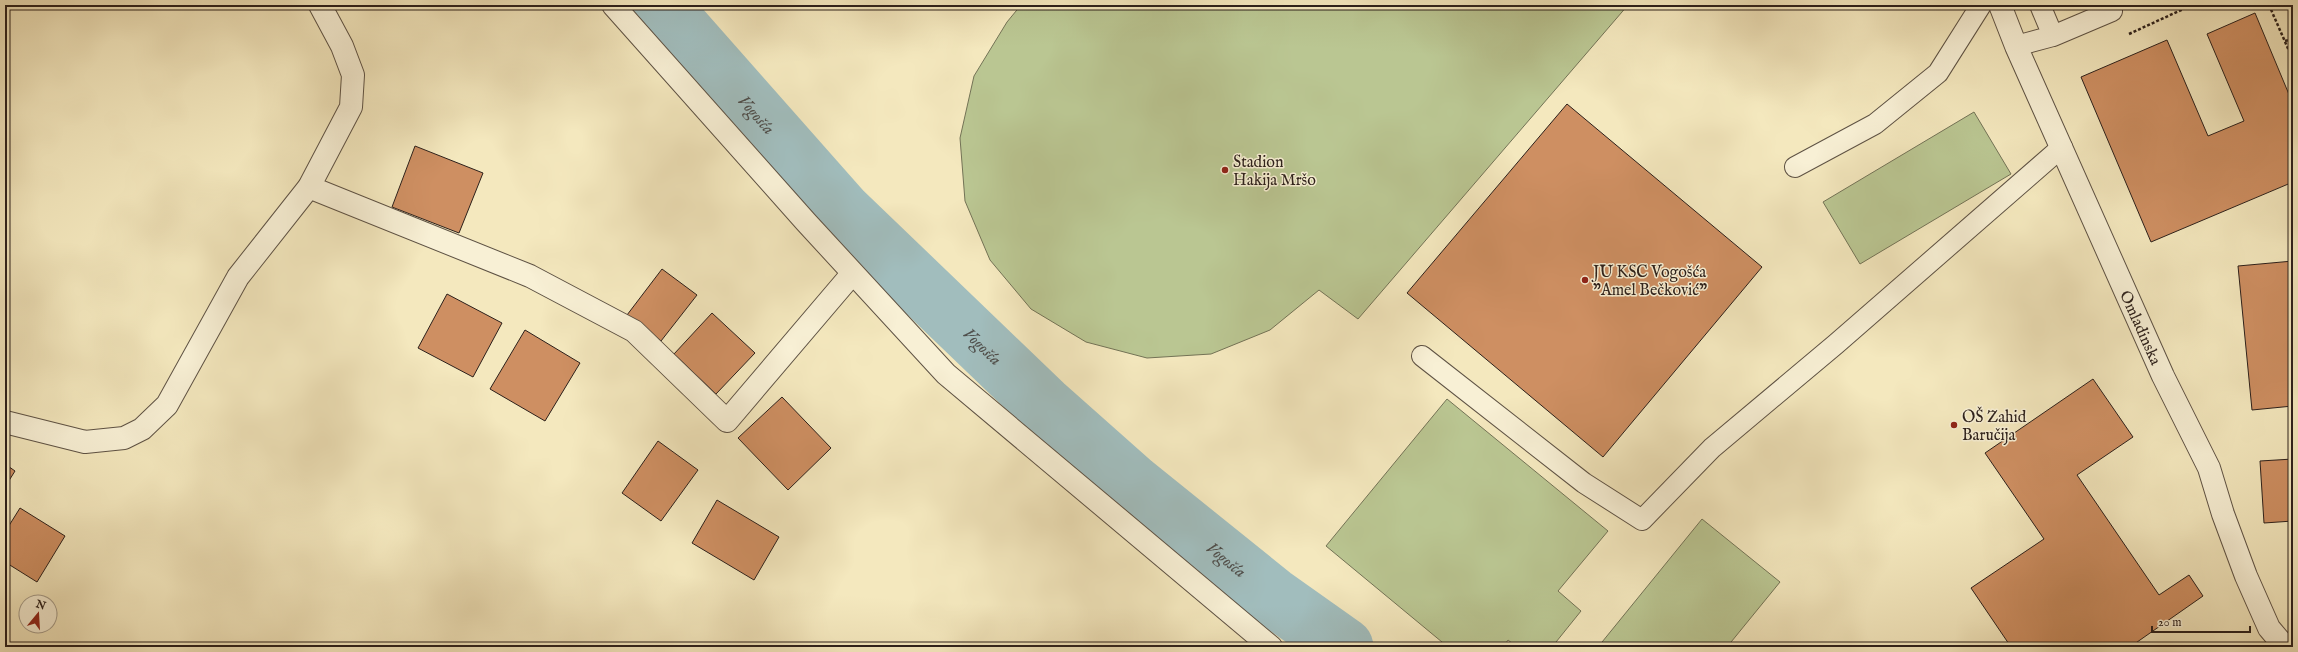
<svg xmlns="http://www.w3.org/2000/svg" width="2298" height="652" viewBox="0 0 2298 652" font-family="'IM FELL English',serif">
<style>
.green{fill:#bac692;stroke:#737356}
.lines{fill:none;stroke-linecap:round;stroke-linejoin:round}
.river{stroke:#a1bdbd;stroke-width:59}
.building{fill:#ce8f62;stroke:#2c201b}
.lane-casing{stroke:#5e5244;stroke-width:22}
.street-casing{stroke:#5e5244;stroke-width:24}
.path{stroke:#2c201b;stroke-width:2.5;stroke-dasharray:3 2;stroke-linecap:butt}
.lane{stroke:#f8f0d5;stroke-width:20}
.street{stroke:#f8f0d5;stroke-width:22}
.poi-dot{fill:#8f2418;stroke:#f8f0d5;stroke-width:1.5}
.labels{text-anchor:middle;stroke-width:3;stroke-linejoin:round;paint-order:stroke}
.poi-label{font-size:16px;fill:#2c201b;stroke:#f8f0d5;text-anchor:start}
.street-label{font-size:16px;fill:#2c201b;stroke:#f8f0d5}
.water-label{font-size:17px;font-style:italic;fill:#4f4f4c;stroke:#f8f0d5}
</style>
<rect width="100%" height="100%" fill="#f4e8be"/>
<filter id="stains"><feTurbulence type="fractalNoise" baseFrequency=".005" numOctaves="4"/><feColorMatrix values="0 0 0 0 .2 0 0 0 0 .09 0 0 0 0 .02 0 0 0 .5 -.17"/></filter>
<radialGradient id="worn" r=".72"><stop offset=".6" stop-color="#630" stop-opacity="0"/><stop offset="1" stop-color="#630" stop-opacity=".3"/></radialGradient>
<path class="green" d="M1021 5H1628L1358 319 1319 290 1270 330 1211 354 1147 358 1086 342 1031 309 990 260 965 201 960 138 974 76 1007 22Z
M1974 112 2011 174 1860 264 1823 202Z
M1447 399 1608 531 1558 591 1581 611 1552 647H1517L1508 640 1503 647H1448L1326 546Z
M1702 519 1780 582 1727 647H1598Z"/>
<g class="lines">
<path class="river" id="s1" d="M660 5 842 211 1044 405 1133 484 1272 596 1344 647"/>
</g>
<path class="building" d="M2255 13 2293 104V182L2151 242 2081 77 2167 40 2208 136 2244 121 2207 34Z
M1567 104 1762 267 1603 457 1407 293Z
M415 146 483 173 459 233 392 207Z
M2293 261V406L2252 410 2238 266Z
M662 269 697 295 661 341 627 315Z
M447 294 502 323 473 377 418 348Z
M712 313 755 353 716 394 674 354Z
M525 330 580 363 545 421 490 389Z
M2093 379 2133 437 2077 475 2159 595 2189 575 2203 596 2130 647H2011L1971 588 2044 539 1985 453Z
M782 397 831 448 788 490 738 438Z
M658 441 698 470 661 521 622 493Z
M2293 459V521L2264 523 2260 461Z
M5 464 15 471 5 487Z
M717 500 779 537 754 580 692 543Z
M20 508 65 536 37 582 5 562V532Z"/>
<g class="lines">
<g class="lane-casing">
<path id="lane" d="M2040 5 2053 36
M2016 46 2053 36 2112 11 2109 5
M1795 167 1875 124 1938 73 1981 5
M1422 356 1584 483 1642 520 1712 448 1836 344 2062 147"/>
</g>
<g class="street-casing">
<g id="street">
<path d="M613 5 806 222 946 374 1271 647"/>
<path id="s2" d="M2000 5 2016 46 2163 376 2209 468 2223 514 2246 576 2269 628 2285 647"/>
<path d="M309 187 530 276 634 331 727 421 852 274"/>
<path d="M5 422 85 442 124 438 142 429 167 405 238 277 309 187 351 107 353 75 342 46 320 5"/>
</g>
</g>
<path class="path" d="M2269 5 2293 60
M2129 34 2192 5
M2285 41 2293 39"/>
<use href="#lane" class="lane"/>
<use href="#street" class="street"/>
</g>
<g class="poi-dot">
<circle cx="1225" cy="170" r="4"/>
<circle cx="1585" cy="280" r="4"/>
<circle cx="1954" cy="425" r="4"/>
</g>
<g class="labels">
<g class="poi-label">
<text x="1233" y="167">Stadion<tspan x="1233" dy="18">Hakija Mršo</tspan></text>
<text x="1593" y="277">JU KSC Vogošća<tspan x="1593" dy="18">"Amel Bečković"</tspan></text>
<text x="1962" y="422">OŠ Zahid<tspan x="1962" dy="18">Baručija</tspan></text>
</g>
<g class="street-label">
<text dy="6" stroke="none"><textPath href="#s2" startOffset="352">Omladinska</textPath></text>
</g>
<g class="water-label">
<text dy="6" stroke="none"><textPath href="#s1" startOffset="146">Vogošća</textPath></text>
<text dy="6" stroke="none"><textPath href="#s1" startOffset="470">Vogošća</textPath></text>
<text dy="6" stroke="none"><textPath href="#s1" startOffset="794">Vogošća</textPath></text>
</g>
</g>
<rect width="2298" height="652" fill="none" stroke="#f4e8be" stroke-width="20"/>
<rect x="6" y="6" width="2286" height="640" fill="none" stroke="#2c201b" stroke-width="2"/>
<rect x="10" y="10" width="2278" height="632" fill="none" stroke="#2c201b"/>
<g transform="translate(38 614) rotate(18)"><circle r="19" fill="#f8f0d5" stroke="#a69d8b"/>
<path d="M0-3L7 15L0 10L-7 15Z" fill="#8f2418"/>
<text y="-6" font-size="11" font-weight="bold" text-anchor="middle" fill="#2c201b">N</text>
</g>
<path d="M2152 626v6h98v-6" fill="none" stroke="#2c201b" stroke-width="2"/>
<text x="2158" y="626" font-size="12" fill="#2c201b" stroke="#f8f0d5" stroke-width="3" paint-order="stroke">20 m</text>
<rect width="100%" height="100%" filter="url(#stains)"/>
<rect width="100%" height="100%" fill="url(#worn)"/>
</svg>
